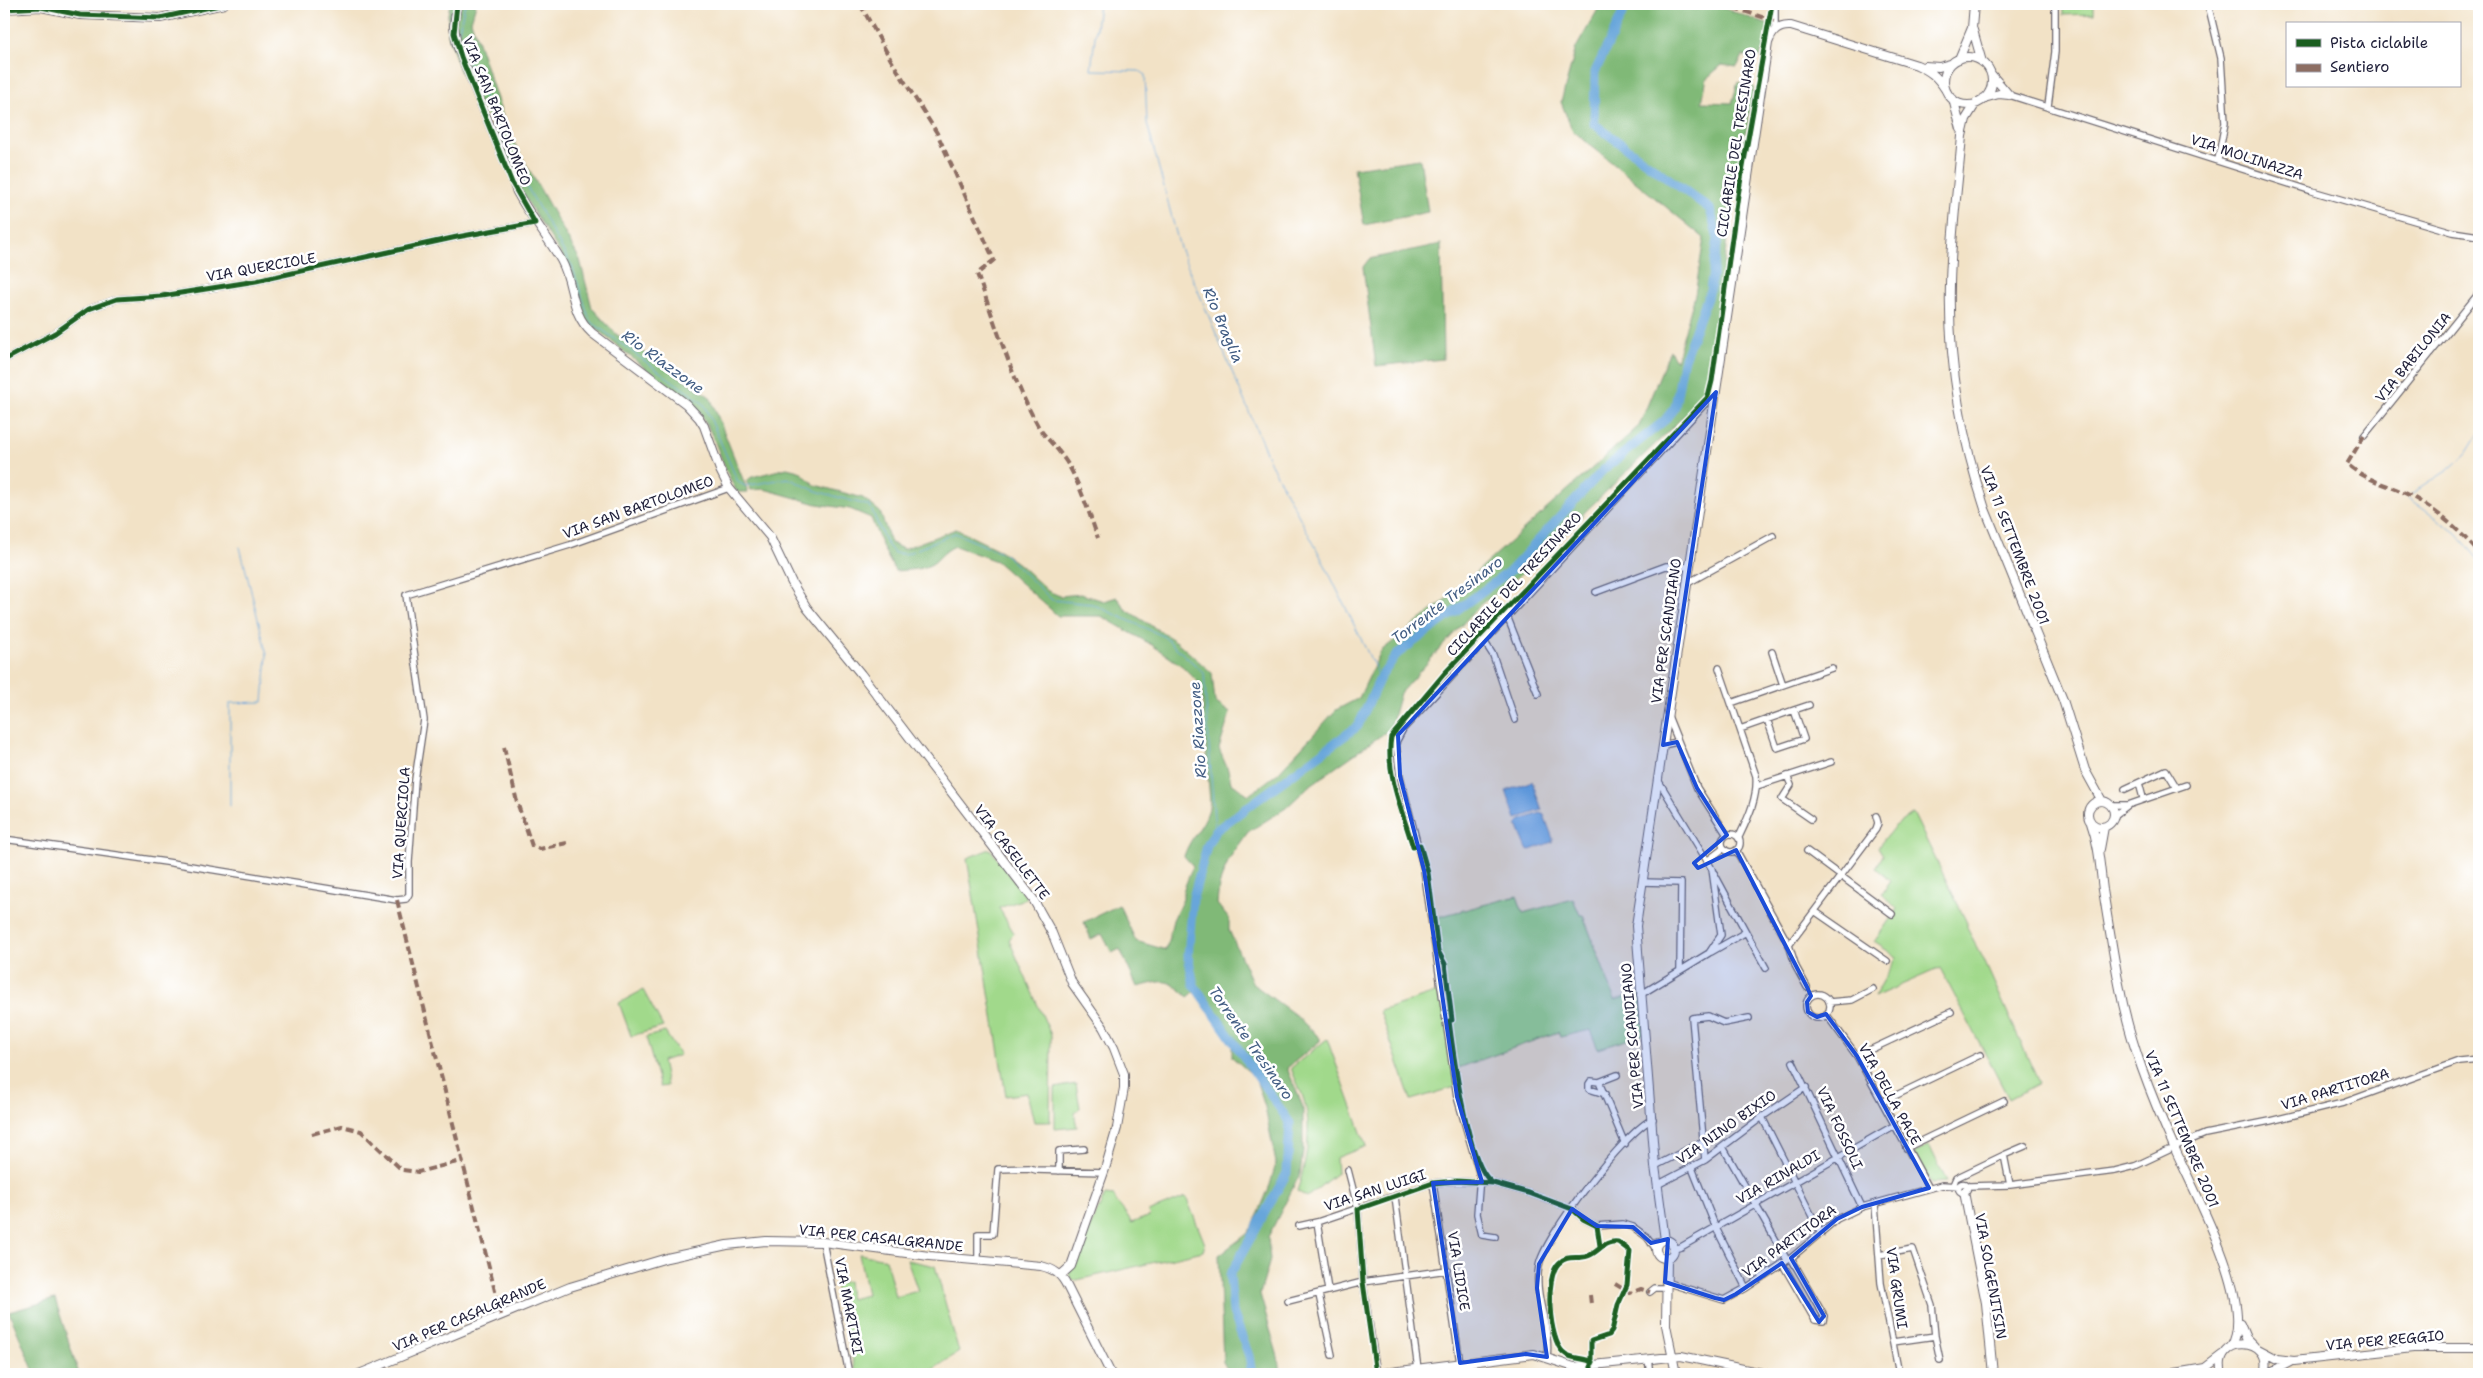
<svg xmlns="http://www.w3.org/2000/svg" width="2483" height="1378" viewBox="0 0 2483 1378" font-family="'Shantell Sans',sans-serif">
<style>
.green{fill:#a1d98b;stroke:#627e63}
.forest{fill:#80b977;stroke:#516e59}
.water{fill:#68a6da;stroke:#45648a}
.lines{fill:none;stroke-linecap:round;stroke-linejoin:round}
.stream{stroke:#68a6da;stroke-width:1}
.river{stroke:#68a6da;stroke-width:9}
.street-casing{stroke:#6b656c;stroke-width:8}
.secondary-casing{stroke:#6b656c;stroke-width:10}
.street{stroke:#fff;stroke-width:5.5}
.secondary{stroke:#fff;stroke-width:8}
.quiet{stroke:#8d6e63;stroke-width:4;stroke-dasharray:8 4;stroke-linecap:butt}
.cycleway-casing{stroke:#fff;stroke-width:8}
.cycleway{stroke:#1b5e20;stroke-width:5}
.marked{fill:#1d4ed8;fill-opacity:0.2;stroke:#1d4ed8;stroke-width:4;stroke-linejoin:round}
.labels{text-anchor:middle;stroke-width:5;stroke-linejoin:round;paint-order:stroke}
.street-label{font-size:14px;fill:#22223b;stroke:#fff}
.water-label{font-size:15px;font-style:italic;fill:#425d83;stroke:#fff}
</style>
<rect width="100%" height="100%" fill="#fff"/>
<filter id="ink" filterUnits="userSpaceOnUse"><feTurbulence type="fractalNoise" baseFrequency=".02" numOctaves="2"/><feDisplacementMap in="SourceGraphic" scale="10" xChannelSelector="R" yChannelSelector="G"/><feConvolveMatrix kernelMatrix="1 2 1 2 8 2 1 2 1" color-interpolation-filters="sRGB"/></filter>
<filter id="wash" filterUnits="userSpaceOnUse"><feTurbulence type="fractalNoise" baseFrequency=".0096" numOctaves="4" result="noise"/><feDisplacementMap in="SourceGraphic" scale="20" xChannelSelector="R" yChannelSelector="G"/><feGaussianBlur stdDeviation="1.12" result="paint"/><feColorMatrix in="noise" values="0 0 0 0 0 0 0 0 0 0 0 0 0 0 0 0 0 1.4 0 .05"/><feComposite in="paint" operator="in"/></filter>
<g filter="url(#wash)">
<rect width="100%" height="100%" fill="#f2e2c6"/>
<path class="green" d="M2063 4H2094V14L2063 15Z
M1913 813 1967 923V928L1983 958 2039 1083 2009 1099 1940 968 1874 997 1897 957 1874 942 1897 909 1882 894 1891 881 1876 868 1883 855 1878 847 1894 827Z
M990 849 1027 898 999 908 1014 933 1009 940 1051 1035 1050 1122H1034L1027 1093 1006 1096 967 858Z
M1517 896 1523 913 1573 899 1580 915H1583L1615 1000 1643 992 1647 1033 1598 1049 1590 1030 1560 1037 1558 1032 1458 1068 1459 1086 1411 1100 1380 1011 1441 991 1434 918Z
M643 990 663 1027 631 1036 619 1003Z
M665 1032 680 1055 662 1061 667 1086 660 1087 646 1037Z
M1327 1039 1366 1146 1336 1158 1337 1173 1307 1197 1297 1191C1306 1165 1312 1132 1305 1104 1302 1091 1295 1080 1291 1068Z
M1076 1084 1080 1108 1074 1113 1077 1127 1055 1129V1088Z
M1929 1145 1947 1182 1931 1183 1914 1153Z
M1105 1195 1114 1196C1118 1208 1128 1212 1131 1223L1150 1216 1148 1212 1186 1197 1205 1244 1203 1251 1073 1281 1069 1274Z
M859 1254 886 1259 895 1297 918 1291 907 1260 935 1266 959 1352 926 1374H856L835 1284 848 1281 850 1299 867 1295Z"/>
<path class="forest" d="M450 4H476L471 21 508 132 580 260 592 308 616 334 710 397 748 492H737C722 467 716 437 700 413L583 318 568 265 520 190 493 126 460 71 448 35V14Z
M1601 4H1723L1721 7 1774 27 1759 58 1743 56 1737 67 1722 65 1707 78 1702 102 1732 103 1738 82 1754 87 1735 195 1725 192 1730 215 1709 380 1704 397 1587 510 1561 538 1521 574 1477 608 1400 693 1390 729 1308 787 1286 808 1248 832 1229 859 1219 885 1217 904 1229 919V930L1253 984 1294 1014 1320 1038V1041L1287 1068 1303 1107V1152L1300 1174 1268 1237 1270 1260 1260 1294 1278 1357 1280 1374H1230L1223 1362 1219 1255 1247 1234 1254 1224 1270 1185 1276 1163 1265 1107 1255 1077 1232 1057V1045L1194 992 1188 997C1166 976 1165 981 1137 987L1120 949 1112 953 1102 934 1091 939 1084 922 1119 905 1136 941 1166 950 1173 920 1183 899V891L1193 866 1184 856C1191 834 1208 824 1210 802L1201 685 1182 666 1152 645 1101 616H1058L996 561 955 546C942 552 940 559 932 564 922 570 907 570 895 571L883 548 871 518 850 509 817 504 764 489 751 490 746 481 752 477 787 468 799 471 815 485 863 498 880 512 891 543 903 549 956 529 1001 551 1020 565 1048 591 1060 596 1081 594 1104 601 1117 597 1125 609 1177 642 1212 673 1215 702 1230 713 1219 749 1228 770 1231 783 1249 795 1278 773 1336 710 1359 698 1381 651 1442 603 1639 426 1670 350 1676 361 1695 295 1704 238 1572 130 1561 102 1576 48Z
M1420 159 1428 212 1364 225 1354 168Z
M1441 244 1443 359 1376 366 1363 267 1369 259Z
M55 1299 79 1374H35L9 1312Z"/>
<path class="water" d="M1532 781 1542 810 1516 819 1506 791Z
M1541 813 1544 815 1553 839 1552 842 1530 850 1527 849 1517 825 1519 821Z"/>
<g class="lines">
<path class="stream" d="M1099 4 1091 70 1139 71 1145 75 1147 123 1180 248 1271 464 1323 561 1380 678
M459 30 465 4
M467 59 519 173 572 266 590 321 704 404 738 482 745 486 788 478 816 491 870 506 886 543 894 553 906 554 955 533 1006 555 1052 600 1092 604 1163 636 1204 673 1215 831
M2411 494 2448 470 2466 454 2479 433
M2408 498 2456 533 2479 560
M230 806V703L263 702 267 655 240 547"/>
<path class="river" d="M1252 1374 1249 1356 1233 1312 1230 1275 1287 1173 1290 1123 1194 985 1188 956 1193 898 1207 846 1215 831 1358 726 1380 678 1397 654 1510 571 1603 470 1664 421 1675 407 1683 362 1710 290 1718 239 1710 209 1594 124 1595 72 1627 4"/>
</g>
</g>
<g filter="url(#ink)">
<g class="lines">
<g class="street-casing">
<path id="street" d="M2208 4 2221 58 2225 123 2218 160
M1775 30V4
M2009 95 2312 191 2453 232 2479 236
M2048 106 2055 52V4
M4 360 55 333 89 309 117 299 162 296 256 281 457 237 535 223
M2364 436 2479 293
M1686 584 1773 536
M1596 592 1666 566 1688 567
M1507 616 1538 694
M1484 641 1493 655 1515 720
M1772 652 1783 685
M1719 668 1756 776C1758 798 1748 818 1739 837
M1731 703 1832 668
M1794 710 1809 705
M1668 716 1697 788 1727 835
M1740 729 1794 710 1804 739 1777 748 1767 719
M1663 745 1677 742
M1787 776 1791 785 1782 799 1811 819
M2139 783 2143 798
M1757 786 1831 762
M2125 789 2166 770 2177 788
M2111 805H2128L2115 815
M2128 805 2186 785
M1722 843a9 9 0 1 1 18 0a9 9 0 1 1-18 0Z
M4 839 166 862 397 900 406 899 409 894V862L415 780 424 720 406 595 570 545 729 488
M1736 850 1789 945 1796 967 1807 987
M1807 851 1892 914
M1707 861 1724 848
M1642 882 1681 883 1680 969
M1816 912 1887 961
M1746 932 1766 968
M1789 945 1876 829 1878 823 1876 816
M1711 952 1746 932 1714 873
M1806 1006a12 12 0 1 1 24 0a12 12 0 1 1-24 0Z
M1640 995 1709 953 1721 935 1712 869 1658 780
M1829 1002 1852 1000 1873 989
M1826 1014 1857 1056 1929 1188
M1857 1056 1951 1012
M1793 1062 1862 1207
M1599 1082 1617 1075
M1605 1094 1589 1089V1084L1591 1081 1599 1082 1625 1144
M1882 1102 1980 1055
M1762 1117 1821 1234
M1723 1147 1787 1260
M2174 1147 2205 1134 2270 1121 2343 1103 2459 1061 2479 1059
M1906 1148 2004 1101
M1705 1160 1692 1018 1708 1016 1724 1023 1749 1018
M1655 1166 1704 1141
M1692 1168 1716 1228 1746 1288
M1348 1170 1358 1209 1363 1282 1377 1374
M1059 1171V1151L1084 1149
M1433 1183 1460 1363
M1958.5 1188a4.5 4.5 0 1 1 9 0a4.5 4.5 0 1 1-9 0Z
M1659 1184 1705 1160 1762 1117 1806 1087
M1953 1185 1956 1178 2004 1155
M2010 1185 2004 1155 2025 1146
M1968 1186 2010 1185 2115 1171 2135 1166 2169 1150
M1395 1197 1418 1369
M1875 1204 1881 1283 1899 1374
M1317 1222 1328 1290
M1299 1226 1317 1222 1433 1183 1456 1181 1493 1183 1529 1193 1572 1209 1583 1219 1597 1226 1623 1224 1633 1227 1647 1237 1656 1249
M1495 1237 1482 1235 1477 1214 1480 1176 1457 1097 1424 870 1400 776 1396 742 1403 729 1715 393
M823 1242 849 1374
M1651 1243 1662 1240
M1674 1249 1681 1247 1895 1125
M1879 1255 1913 1249 1932 1305 1935 1336 1893 1342
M978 1256V1234H993L998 1169 1029 1168 1036 1170 1104 1172
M1782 1263 1815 1320 1823 1321 1824 1316 1791 1258
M1665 1282 1724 1300 1746 1288 1791 1258 1837 1219 1862 1207 1942 1185 1959 1186
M1650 1292 1655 1288H1665
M1319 1295 1332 1355
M1288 1301 1363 1282 1447 1270
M1935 1336 1940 1360
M1547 1357C1551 1326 1533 1297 1539 1266 1543 1238 1627 1129 1653 1119
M1648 1359 1650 1374
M1444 1365 1445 1374
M1591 1374 1592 1366"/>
</g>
<g class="secondary-casing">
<path id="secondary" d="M457 4 454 26 457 45 517 192C530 216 547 236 561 260 575 285 569 312 592 333L686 404 699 418 704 426 720 470 729 488 770 537 792 583 807 608 861 674 1033 899 1052 933 1072 983 1103 1027 1114 1048 1124 1074V1088L1117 1128 1105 1169 1071 1266 1061 1275
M4 9 41 7 80 15 160 18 224 4
M1973 30 1982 62
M1944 81a24 24 0 1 1 48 0a24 24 0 1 1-48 0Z
M1959 59 1972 28 1974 4
M1925 66 1939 67 1950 64
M1991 74 2009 95
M1984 98 1999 94 2009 95
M1953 99 1961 129
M1976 103 1966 119 1962 136C1958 185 1951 235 1950 284 1948 361 1961 437 1985 509L2063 700 2085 770 2102 801
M2088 814a13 13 0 1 1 26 0a13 13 0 1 1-26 0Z
M2091 823C2099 845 2100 867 2103 890 2108 921 2113 953 2119 984 2129 1041 2151 1096 2175 1149 2194 1192 2257 1305 2231 1347
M2100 849 2104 827
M1964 1192 1986 1303 1993 1374
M1665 1240 1655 1166 1636 926 1768 43C1772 32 1778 25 1791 26L1917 65C1930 71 1937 76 1945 89
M1656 1249a9 9 0 1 1 18 0a9 9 0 1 1-18 0Z
M1667 1257 1666 1325 1676 1374
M2240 1324 2246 1338 2254 1346
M2258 1349 2277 1359 2294 1361 2413 1348H2479
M359 1374 570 1287 667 1258 727 1245 766 1241 823 1242 929 1256 1041 1266C1054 1269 1061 1274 1067 1286L1111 1374
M1376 1374 1534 1354 1574 1367 1681 1356 1767 1374
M2169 1374 2205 1368 2222 1355
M2222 1374C2211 1333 2276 1336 2264 1374
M2267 1374 2290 1362"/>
</g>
<use href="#street" class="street"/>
<use href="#secondary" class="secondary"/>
<path class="quiet" d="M860 4 891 60 937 133 994 260 977 274C996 324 1011 377 1037 424 1044 437 1055 445 1063 457 1077 475 1090 516 1098 538
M1722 4 1774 21
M2364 436 2347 464C2368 482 2388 484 2411 496 2438 511 2460 531 2479 553
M504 747 517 802 532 846 540 849 567 843
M397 900 501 1315
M312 1134 342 1126 361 1131 402 1170 418 1172 461 1161
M1615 1284 1630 1293 1641 1289 1650 1292
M1590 1295 1591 1304"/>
<g class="cycleway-casing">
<path id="cycleway" d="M4 9 41 7 80 15 160 18 224 4
M4 360 55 333 89 309 117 299 162 296 256 281 457 237 535 223 512 183 461 57 454 33 457 4
M1493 1183C1468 1169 1453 1052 1449 1021L1452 1020 1445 964 1438 951 1428 873 1420 845 1413 847C1403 813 1385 772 1391 737L1444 674 1708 397 1712 381 1738 195 1772 4
M1376 1374 1363 1282 1358 1209 1433 1183 1456 1181 1493 1183 1529 1193 1572 1209 1583 1219 1597 1226 1600 1246
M1591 1374V1341L1609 1335 1612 1331 1618 1305 1627 1285 1630 1251 1618 1242C1604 1240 1599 1252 1588 1256 1577 1260 1568 1254 1559 1263 1544 1277 1549 1339 1563 1352 1571 1360 1583 1357 1592 1362"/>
</g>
<use href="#cycleway" class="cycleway"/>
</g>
</g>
<path class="marked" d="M1716 392 1663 745 1677 742 1697 788 1727 835 1694 863 1698 868 1736 850 1807 987 1811 996 1807 1002 1808 1012 1817 1017 1826 1014 1857 1056 1929 1188 1862 1207 1837 1219 1791 1258 1824 1316 1819 1322 1782 1263 1736 1294 1724 1300 1715 1298 1665 1282 1668 1239 1651 1243 1633 1227 1597 1226 1572 1209 1539 1264 1537 1288 1547 1357 1526 1354 1460 1363 1433 1183 1482 1182 1457 1097 1424 870 1400 776 1398 735Z"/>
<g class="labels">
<g class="street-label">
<text transform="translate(497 111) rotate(68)" y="5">VIA SAN BARTOLOMEO</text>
<text transform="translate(1736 143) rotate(-81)" y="5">CICLABILE DEL TRESINARO</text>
<text transform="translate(2247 157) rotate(18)" y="5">VIA MOLINAZZA</text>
<text transform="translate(261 267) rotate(-10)" y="5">VIA QUERCIOLE</text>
<text transform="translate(2413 357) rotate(-51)" y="5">VIA BABILONIA</text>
<text transform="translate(638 507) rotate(-20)" y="5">VIA SAN BARTOLOMEO</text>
<text transform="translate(2015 545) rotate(69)" y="5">VIA 11 SETTEMBRE 2001</text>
<text transform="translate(1514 584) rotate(-47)" y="5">CICLABILE DEL TRESINARO</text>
<text transform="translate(1666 631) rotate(-82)" y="5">VIA PER SCANDIANO</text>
<text transform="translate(401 823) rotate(-86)" y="5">VIA QUERCIOLA</text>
<text transform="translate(1012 852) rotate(53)" y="5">VIA CASELLETTE</text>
<text transform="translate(1632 1036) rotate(-95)" y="5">VIA PER SCANDIANO</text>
<text transform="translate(2335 1089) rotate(-17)" y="5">VIA PARTITORA</text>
<text transform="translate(1890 1094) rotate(61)" y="5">VIA DELLA PACE</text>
<text transform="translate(1726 1127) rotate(-35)" y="5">VIA NINO BIXIO</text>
<text transform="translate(1840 1128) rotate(65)" y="5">VIA FOSSOLI</text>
<text transform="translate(2182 1129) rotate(67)" y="5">VIA 11 SETTEMBRE 2001</text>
<text transform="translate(1778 1177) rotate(-30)" y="5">VIA RINALDI</text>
<text transform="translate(1375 1190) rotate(-18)" y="5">VIA SAN LUIGI</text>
<text transform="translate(881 1238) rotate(6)" y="5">VIA PER CASALGRANDE</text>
<text transform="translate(1789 1241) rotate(-36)" y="5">VIA PARTITORA</text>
<text transform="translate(1459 1271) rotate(81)" y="5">VIA LIDICE</text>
<text transform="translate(1991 1276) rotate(80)" y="5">VIA SOLGENITSIN</text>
<text transform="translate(1897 1288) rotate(82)" y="5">VIA GRUMI</text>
<text transform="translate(849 1306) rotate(79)" y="5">VIA MARTIRI</text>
<text transform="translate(469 1315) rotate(-23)" y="5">VIA PER CASALGRANDE</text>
<text transform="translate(2385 1340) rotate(-5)" y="5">VIA PER REGGIO</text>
</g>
<g class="water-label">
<text transform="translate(1223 325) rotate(67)" y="5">Rio Braglia</text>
<text transform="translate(663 362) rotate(36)" y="5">Rio Riazzone</text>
<text transform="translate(1447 600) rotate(-37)" y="5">Torrente Tresinaro</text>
<text transform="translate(1198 730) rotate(-94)" y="5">Rio Riazzone</text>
<text transform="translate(1251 1043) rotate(55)" y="5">Torrente Tresinaro</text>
</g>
</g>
<rect width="2483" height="1378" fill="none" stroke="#fff" stroke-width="20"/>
<rect x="2286" y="22" width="175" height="65" fill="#ffffff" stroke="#a7a7b1"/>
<rect x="2296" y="39" width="25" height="8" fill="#1b5e20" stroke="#a7a7b1"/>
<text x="2330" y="48" font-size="15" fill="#22223b">Pista ciclabile</text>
<rect x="2296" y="64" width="25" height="8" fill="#8d6e63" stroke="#a7a7b1"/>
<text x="2330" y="72" font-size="15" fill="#22223b">Sentiero</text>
</svg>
